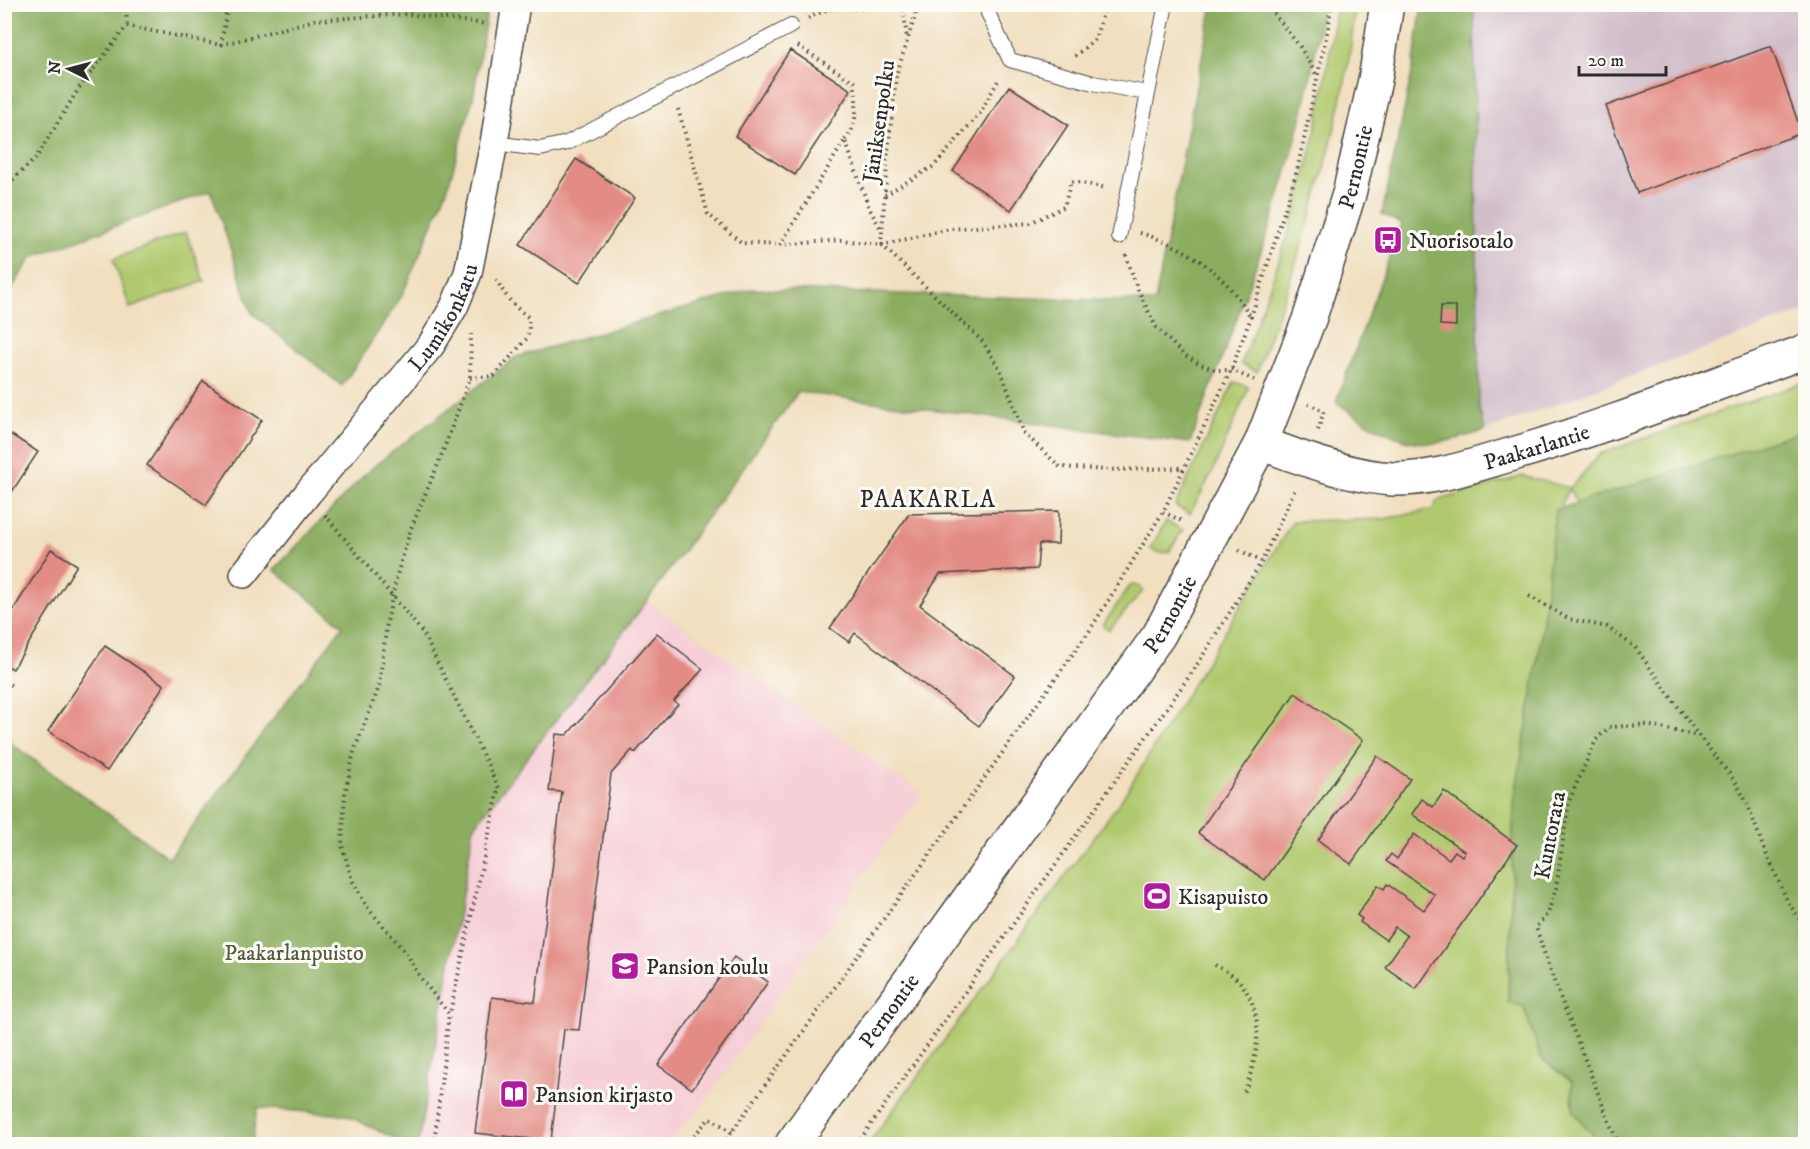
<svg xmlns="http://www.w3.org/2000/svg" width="1810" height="1149" viewBox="0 0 1810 1149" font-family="'IM FELL DW Pica',serif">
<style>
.built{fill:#f6cfd7}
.industrial{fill:#d1bdc9}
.green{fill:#b1c96e;stroke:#6e7a4c;stroke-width:1.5}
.forest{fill:#8cad61;stroke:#5c6c46;stroke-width:1.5}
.building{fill:#e38c85}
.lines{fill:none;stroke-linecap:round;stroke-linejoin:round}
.lane-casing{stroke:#494641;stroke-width:16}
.street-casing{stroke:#494641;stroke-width:30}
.secondary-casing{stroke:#494641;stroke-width:36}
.path{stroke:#494641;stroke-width:4;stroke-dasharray:1.5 4.5;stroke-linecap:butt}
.lane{stroke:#fff;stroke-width:14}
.street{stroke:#fff;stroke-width:27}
.secondary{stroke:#fff;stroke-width:33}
.labels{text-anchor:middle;stroke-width:6;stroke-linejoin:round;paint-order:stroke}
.street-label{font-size:22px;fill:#2b2b2b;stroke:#fdfcf7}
.poi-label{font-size:22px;fill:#2b2b2b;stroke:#fdfcf7;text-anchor:start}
.park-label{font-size:22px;fill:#535a3f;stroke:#fdfcf7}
.neighbourhood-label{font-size:24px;letter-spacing:1.5px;fill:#2b2b2b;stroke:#fdfcf7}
</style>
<rect width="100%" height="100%" fill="#fdfcf7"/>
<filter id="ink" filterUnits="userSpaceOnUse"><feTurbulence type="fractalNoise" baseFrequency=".0167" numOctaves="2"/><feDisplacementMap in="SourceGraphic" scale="12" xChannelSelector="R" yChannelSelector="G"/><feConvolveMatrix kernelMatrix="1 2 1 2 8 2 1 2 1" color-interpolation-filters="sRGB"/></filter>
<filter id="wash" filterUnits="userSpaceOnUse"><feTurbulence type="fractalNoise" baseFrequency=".008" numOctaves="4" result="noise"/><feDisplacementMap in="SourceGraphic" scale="24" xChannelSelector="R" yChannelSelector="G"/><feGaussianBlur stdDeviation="1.35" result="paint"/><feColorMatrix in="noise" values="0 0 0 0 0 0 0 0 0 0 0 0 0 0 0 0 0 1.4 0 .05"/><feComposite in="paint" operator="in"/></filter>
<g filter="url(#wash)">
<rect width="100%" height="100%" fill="#f1dfc0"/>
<path class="built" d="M647 601 921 794 703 1104 668 1144H418L474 827Z"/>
<path class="industrial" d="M1474 5H1805V311L1485 431 1479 409Z"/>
<path class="green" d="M1337 5H1356C1352 32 1350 60 1344 86 1324 184 1292 278 1257 372L1241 364C1264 302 1289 239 1305 175 1320 119 1328 62 1337 5Z
M186 232 204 281 130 308 113 259Z
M1234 382 1249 387 1214 469 1190 514 1175 506Z
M1805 382V554L1589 535 1570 489 1555 516 1540 646 1514 803 1508 1001 1523 1005 1542 1059 1572 1082 1573 1111 1601 1144H868L1122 799 1293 521 1384 519 1435 509 1436 501 1523 476 1570 488 1600 454Z
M1166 521 1183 530 1169 552 1161 553 1150 549Z
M1131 584 1140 587 1143 591 1109 630 1103 625Z"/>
<path class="forest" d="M5 4 488 5 473 98 447 190 402 296 342 386 252 313 211 191 32 257 5 299Z
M1212 5H1322C1305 156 1242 302 1190 443L798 392 647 601 474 827 418 1144H406L346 1115 257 1108 252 1144H5V739L169 858 343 626 274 570 369 470 516 357 752 289 1155 302Z
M1422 5H1474L1479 409 1485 431C1469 435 1451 442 1434 443 1397 445 1365 422 1336 402L1402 224 1382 214 1413 68Z
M1805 430V1144H1601L1573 1111 1572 1082 1542 1059 1523 1006 1508 1002 1514 803 1540 646 1555 510Z"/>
<g id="blocks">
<path class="building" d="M1771 46 1802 133 1637 193 1606 106Z
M790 50 851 90 795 175 735 136Z
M1009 86 1068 125 1011 210 953 171Z
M576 159 635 198 579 283 520 245Z
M1441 306H1456V326L1440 325Z
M203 381 262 420 206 505 147 465Z
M4 430 38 452 4 504Z
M1059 511 1058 544H1039L1037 569 940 574 920 605 1015 676 979 726 855 633 849 642 830 628 909 514Z
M51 549 77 565 13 669 4 664V625Z
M657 633 703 669 674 701 678 704 635 753 632 750 611 774 579 1030 564 1029 551 1141 475 1133 492 997 535 1002 562 792 549 791 556 734 567 735Z
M105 646 164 685 107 771 48 731Z
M1295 693 1363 740 1265 880 1198 833Z
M1377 756 1410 779 1351 864 1318 840Z
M1444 791 1517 845 1416 989 1385 967 1407 936 1395 927 1386 940 1360 922 1362 919 1357 915 1378 885 1384 889 1387 884 1424 910 1435 895 1386 861 1391 854 1397 859 1414 834 1449 859 1455 851 1462 856 1465 852 1412 814 1422 799 1433 807Z
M734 957 768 982 692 1089 658 1065Z"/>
</g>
</g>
<g filter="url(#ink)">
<use href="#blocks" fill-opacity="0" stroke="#494641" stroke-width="1.5"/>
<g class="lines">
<g class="lane-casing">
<path id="lane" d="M991 4 988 13 1010 60 1093 83 1147 93
M494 143 540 149 567 143 791 26
M1119 237 1166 4"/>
</g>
<g class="street-casing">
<g id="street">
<path id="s1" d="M244 574 308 493 431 345 454 307 468 273 494 143 516 4"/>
</g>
</g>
<g class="secondary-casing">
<g id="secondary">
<path id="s2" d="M1261 443C1299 458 1352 477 1393 479 1434 480 1474 465 1513 454 1612 425 1708 386 1806 351"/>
<path id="s3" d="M792 1144 1159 635 1261 443 1310 317 1349 194 1375 80 1387 4"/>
</g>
</g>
<path class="path" d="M126 4 127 26
M903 4 907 39
M1266 4 1300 47 1317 76
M808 18 828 9H871L875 4
M127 26 221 45 315 20 408 14 486 24
M221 45 228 4
M798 46 854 82C857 102 859 124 845 140
M1075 56 1095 39 1106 4
M678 109 708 214 742 243 780 245 841 240 881 245 950 229 1030 223 1064 207 1071 181 1107 188
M4 188 36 158 79 88 127 26
M885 195 934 166 980 113 999 79
M1140 233C1188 247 1225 273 1250 316
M780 245 845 140 869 208 882 231
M881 245 888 151 896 76 919 4
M882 245 982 341 1000 369 1024 433 1060 467 1106 470 1184 468
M1126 255 1137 288 1156 327 1183 354 1200 364 1217 370H1231L1254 380
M470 378 494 376 527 338 529 329 528 317C514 307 503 294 496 278
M1308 404 1324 411 1317 433
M1163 512 1184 522
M325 515 423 633 499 788 450 1013
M1239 550 1261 561
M1529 596 1569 619 1607 627 1635 647 1699 736
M4 683 11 685
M1215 965C1223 970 1233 975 1239 981 1267 1014 1258 1056 1244 1093
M434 1144 449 1014 420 977 407 954 367 907 352 880 342 845 345 794 354 751 379 687 387 622 397 575 411 528 439 462 470 378 471 334
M686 1144 710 1118 732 1132
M723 1144 1090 630 1163 512 1231 370 1251 317 1297 171 1329 24 1331 4
M857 1144 1193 671 1262 561 1296 487
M1618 1144 1549 968 1536 927 1548 913 1556 888 1569 801 1596 740 1609 727 1647 725 1699 736 1735 781 1748 805 1762 844 1787 900 1806 929"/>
<use href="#lane" class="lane"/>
<use href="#street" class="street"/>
<use href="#secondary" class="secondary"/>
</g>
</g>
<defs>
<g id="bus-square" transform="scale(1.5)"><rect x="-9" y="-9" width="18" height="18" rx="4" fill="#b5179e" stroke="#fdfcf7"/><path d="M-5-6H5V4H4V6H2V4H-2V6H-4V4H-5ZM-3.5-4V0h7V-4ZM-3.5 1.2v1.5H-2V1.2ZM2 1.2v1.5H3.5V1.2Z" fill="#fff"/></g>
<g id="stadium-square" transform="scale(1.5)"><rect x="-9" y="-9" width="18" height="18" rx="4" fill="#b5179e" stroke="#fdfcf7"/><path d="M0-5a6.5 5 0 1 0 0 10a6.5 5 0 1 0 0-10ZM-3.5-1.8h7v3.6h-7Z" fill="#fff"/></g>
<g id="school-square" transform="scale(1.5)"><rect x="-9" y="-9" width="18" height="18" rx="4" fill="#b5179e" stroke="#fdfcf7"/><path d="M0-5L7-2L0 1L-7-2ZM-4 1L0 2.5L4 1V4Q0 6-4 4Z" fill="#fff"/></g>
<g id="library-square" transform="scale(1.5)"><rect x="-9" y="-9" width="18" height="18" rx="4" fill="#b5179e" stroke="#fdfcf7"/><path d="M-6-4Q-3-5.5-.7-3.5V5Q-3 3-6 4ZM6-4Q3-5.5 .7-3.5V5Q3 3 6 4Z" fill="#fff"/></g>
</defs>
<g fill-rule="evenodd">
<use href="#bus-square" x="1388" y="240"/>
<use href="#stadium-square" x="1157" y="896"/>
<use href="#school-square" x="625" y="966"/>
<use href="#library-square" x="514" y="1094"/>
</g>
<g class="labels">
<g class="street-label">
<text transform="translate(878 121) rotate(-82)" y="8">Jäniksenpolku</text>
<text dy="8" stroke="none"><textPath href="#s3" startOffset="1137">Pernontie</textPath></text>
<text dy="8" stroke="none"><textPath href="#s1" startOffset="326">Lumikonkatu</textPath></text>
<text dy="8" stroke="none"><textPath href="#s2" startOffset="285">Paakarlantie</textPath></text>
<text dy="8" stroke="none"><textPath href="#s3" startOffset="651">Pernontie</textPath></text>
<text transform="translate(1549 835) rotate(-79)" y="8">Kuntorata</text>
<text dy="8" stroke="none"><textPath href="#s3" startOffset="165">Pernontie</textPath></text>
</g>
<g class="poi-label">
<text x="1409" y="248">Nuorisotalo</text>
<text x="1178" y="904">Kisapuisto</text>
<text x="646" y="974">Pansion koulu</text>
<text x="535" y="1102">Pansion kirjasto</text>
</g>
<g class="park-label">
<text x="294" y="960">Paakarlanpuisto</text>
</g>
<g class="neighbourhood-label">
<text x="928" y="507">PAAKARLA</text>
</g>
</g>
<rect width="1810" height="1149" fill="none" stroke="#fdfcf7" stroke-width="24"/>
<g transform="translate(69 69) rotate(276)" stroke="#fdfcf7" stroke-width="4.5" paint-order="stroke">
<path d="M0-4.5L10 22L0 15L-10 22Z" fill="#2b2b2b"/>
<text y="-9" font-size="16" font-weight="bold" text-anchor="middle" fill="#2b2b2b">N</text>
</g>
<path d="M1579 66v9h87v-9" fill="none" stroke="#2b2b2b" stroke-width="3"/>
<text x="1588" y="66" font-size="18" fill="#2b2b2b" stroke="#fdfcf7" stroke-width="4.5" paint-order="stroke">20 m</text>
</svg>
